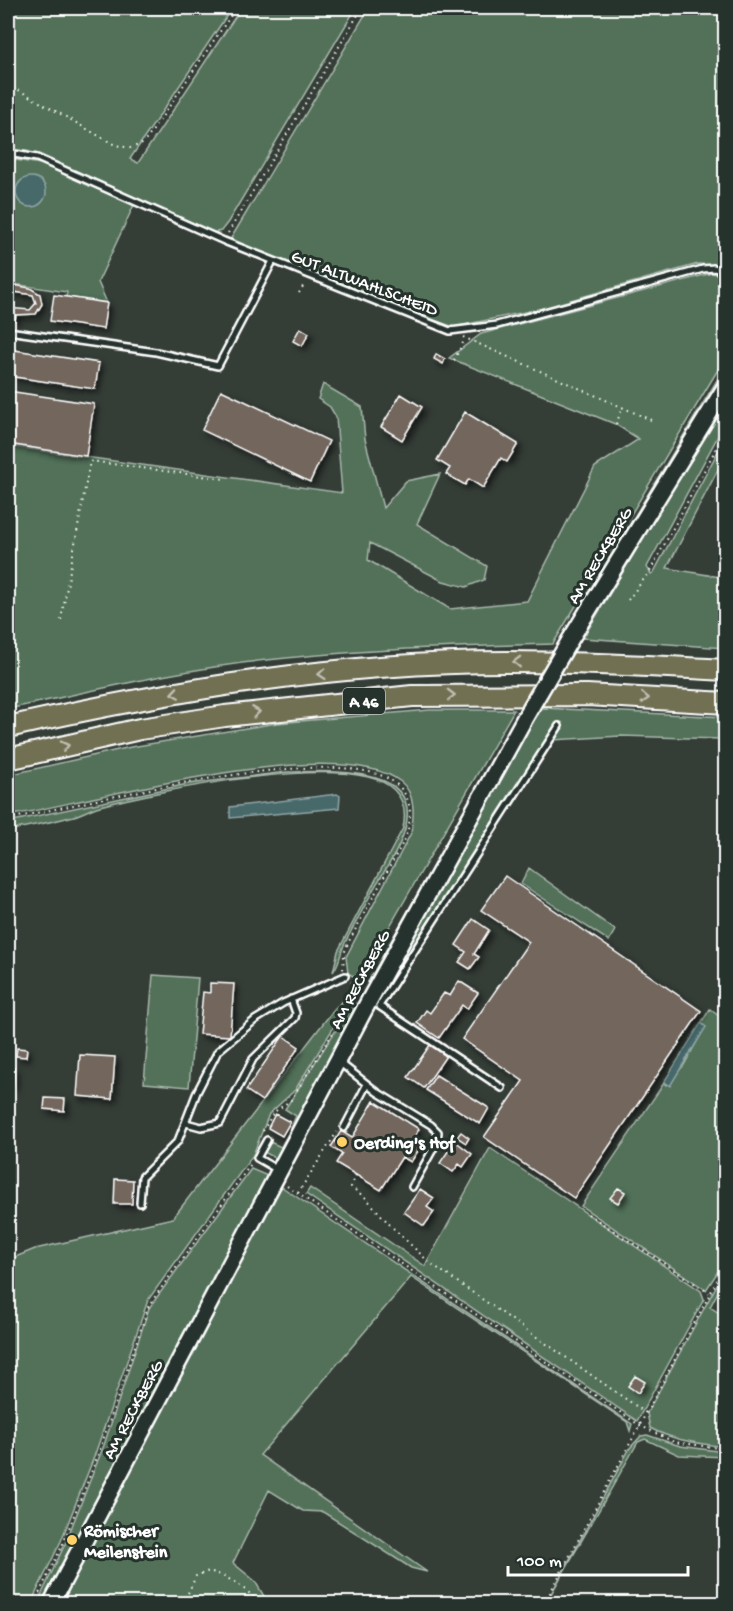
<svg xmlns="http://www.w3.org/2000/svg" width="733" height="1611" viewBox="0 0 733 1611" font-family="'Gochi Hand',sans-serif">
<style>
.green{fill:#527159;stroke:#a8b8ac;stroke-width:1.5}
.water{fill:#46696b;stroke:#90a5a6;stroke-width:1.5}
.building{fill:#72665d;stroke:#fff;stroke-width:1.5;filter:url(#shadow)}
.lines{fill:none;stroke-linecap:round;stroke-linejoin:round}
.lane-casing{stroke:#fff;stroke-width:10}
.secondary-casing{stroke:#fff;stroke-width:20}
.highway-casing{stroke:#fff;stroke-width:24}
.path{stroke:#fff;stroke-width:2;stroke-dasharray:1.5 4.5;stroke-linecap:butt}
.lane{stroke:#26332d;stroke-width:5}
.secondary{stroke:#26332d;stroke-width:15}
.highway{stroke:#716f52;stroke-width:20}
.secondary-bridge-casing{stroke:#fff;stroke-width:20;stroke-linecap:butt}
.secondary-bridge{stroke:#26332d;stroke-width:15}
.oneway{stroke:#bfbeb1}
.poi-dot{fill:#ffd166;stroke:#26332d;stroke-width:2}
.labels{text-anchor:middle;stroke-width:6;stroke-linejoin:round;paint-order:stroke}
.shield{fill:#26332d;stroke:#bec2c0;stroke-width:1.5}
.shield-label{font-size:16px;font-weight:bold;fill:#fff}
.street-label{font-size:18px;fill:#fff;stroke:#26332d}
.poi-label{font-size:18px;font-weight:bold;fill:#fff;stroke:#26332d;text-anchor:start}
</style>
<defs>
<filter id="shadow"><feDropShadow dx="3.5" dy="3.5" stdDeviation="3" flood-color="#0009"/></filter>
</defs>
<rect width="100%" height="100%" fill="#353d37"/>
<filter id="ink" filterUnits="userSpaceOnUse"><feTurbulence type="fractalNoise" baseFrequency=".0167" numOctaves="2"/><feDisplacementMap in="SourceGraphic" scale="12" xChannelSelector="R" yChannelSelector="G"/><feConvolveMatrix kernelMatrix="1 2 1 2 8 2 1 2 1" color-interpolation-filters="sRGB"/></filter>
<g filter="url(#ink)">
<path class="green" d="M8 8H232L130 159 138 163 241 8H356L228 222 221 231 212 233 53 162 27 151 8 149Z
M369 8H725V266L698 264 539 309 454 327 360 295 230 240Z
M9 159 41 164 134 205 98 282 107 303 66 297 67 292 8 283Z
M712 273 725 277V358L553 644C457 647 362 649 267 660 180 669 93 691 8 709V446L342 493 336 417 330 407 318 399 323 384 362 407 365 439 383 508 406 481 440 474 417 524 487 566 484 580 466 587 443 581 370 543 368 560 450 609 527 601 595 467 639 439 615 424 449 358 481 334Z
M725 367V376L564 639 562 636Z
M725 403V423L647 567 651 574 654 572 725 438V456L667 568 725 578V648L583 638Z
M542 708 725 717V731L721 739 621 736 553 740 562 725 556 723 382 997 381 994 527 726 530 727Z
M430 710H514L359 980 348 973 346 957 411 833C414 816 416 794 401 782 338 732 87 802 8 816V775L131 747 277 723Z
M520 712 373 981 368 982Z
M287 772C325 772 424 763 405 829 399 851 384 871 373 890 364 908 354 925 345 943 340 953 340 963 333 972L338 951 403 828C406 814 405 801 394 790 354 749 154 792 100 806 89 809 80 815 70 817 49 823 28 826 8 831V822L188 784Z
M529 868 615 930 609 941 521 884Z
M153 975 198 978 189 1087 144 1083Z
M348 997 351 999 295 1090 269 1114 253 1155 148 1300 94 1457 61 1541 31 1603H8V1260L35 1249 173 1218 335 1008Z
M354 1002 359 1007 279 1160 264 1152 270 1142 281 1147 296 1116 285 1109Z
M710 1009 725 1021 726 1259 706 1290 581 1206 664 1083 666 1085 684 1065 705 1027 701 1023Z
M490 1148 701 1291 704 1299 637 1421 306 1194 310 1188 425 1266Z
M251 1169 270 1177 45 1603 37 1604 65 1544 104 1445 149 1308Z
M279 1185 632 1424 630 1431 627 1422 411 1277 260 1455 427 1572 411 1568 323 1512 303 1511 269 1490 233 1563 255 1581 268 1603 58 1604Z
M725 1270V1278L710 1307 725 1317V1447C699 1443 674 1441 650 1428L647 1413Z
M647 1435 680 1446 724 1452 725 1457 679 1455 645 1439 638 1442 546 1603 630 1448 641 1436Z"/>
<path class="water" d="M16 192a15 15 0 1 1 30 0a15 15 0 1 1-30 0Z
M337 794 340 796 339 808 230 818V807Z
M701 1023 706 1027 670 1086 664 1082Z"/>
<path class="building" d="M8 284 30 288 40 294 42 304 36 314 16 315 15 320 8 319V308L30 310 36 303 33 295 8 291Z
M54 295 107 303 103 329 50 321Z
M300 328 309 333 302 346 293 341Z
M8 349 99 363 95 389 8 376Z
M436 354 445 359 443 364 434 359Z
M221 390 329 441 310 482 202 430Z
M8 391 94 404 86 456 8 444Z
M401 394 422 407 402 440 381 427Z
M465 412 518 444 507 462 501 458 483 488 469 479 465 485 446 474 450 468 437 460Z
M505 876 701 1011 574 1198 484 1137 523 1081 462 1039 529 942 481 910Z
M473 919 489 930 474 954 479 957 470 969 459 962 466 952 456 945Z
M459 981 478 993 467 1009 462 1005 439 1038 417 1023 426 1010 430 1013 444 993 450 996Z
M210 983 234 984 230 1036 199 1034 203 992 210 993Z
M283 1036 299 1047 262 1101 246 1090Z
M430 1045 446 1056 424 1088 408 1077Z
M17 1048 27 1049 26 1057 16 1056Z
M80 1055 115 1057 112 1099 77 1096Z
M8 1067 14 1068 13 1087H8Z
M436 1075 489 1108 480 1124 426 1090Z
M45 1098 65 1099 64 1111 44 1109Z
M374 1101 419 1129 414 1138 423 1143 411 1162 402 1157 381 1190 336 1163 342 1154 331 1147 341 1131 352 1138Z
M275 1114 290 1122 282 1136 268 1128Z
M461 1132 469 1138 466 1143 457 1137Z
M455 1141 472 1154 463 1167 459 1164 453 1172 440 1163Z
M115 1179 133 1180 132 1204H114Z
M618 1188 625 1192 618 1203 610 1198Z
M420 1189 434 1198 427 1207 434 1212 424 1226 404 1212Z
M635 1376 645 1382 638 1393 628 1386Z"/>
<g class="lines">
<g class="lane-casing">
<path id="lane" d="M8 153 37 158 224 241 450 331 497 325 703 269 714 268 726 272
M8 331 156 352 218 366 273 261
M379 1006 559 726
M379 1006 502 1088
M339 1062 377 1092 431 1125 438 1132 437 1142 412 1187
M186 1123 201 1127 220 1123 253 1059 295 1018 296 1013 291 999
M344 1128 367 1084
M267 1140 257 1158 278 1170
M140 1203 142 1177 178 1141 197 1092 218 1051 255 1020 283 1003 345 976"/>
</g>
<g class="secondary-casing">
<path id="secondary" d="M570 640 726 386
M51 1604 370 999 527 714"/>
</g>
<g class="highway-casing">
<path id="highway" d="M8 727C171 690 339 662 507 662 580 662 653 666 726 670
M8 759 140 729 225 716 412 696 587 695 726 703"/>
</g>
<path class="path" d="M8 84 115 145 130 148 142 144 147 139 236 8
M228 233 362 8
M299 293 305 283
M463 337 651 420
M454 360 465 339
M720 373 726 364
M616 424 623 407
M628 600 650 571 726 430
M61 620 90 461 224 479
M8 819C81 805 338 738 395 783 413 797 412 817 406 837L348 943 344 954 343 970
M351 982 359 991
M263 1131 274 1112 291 1100 351 1004
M356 1175 351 1187 366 1198 391 1226 430 1263 646 1413
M287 1186 639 1425 674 1442 726 1449
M298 1193 337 1132
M588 1214 709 1293
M69 1596 75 1604
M34 1604 62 1546 98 1455 149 1305 251 1164
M183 1604 196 1576 209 1571C229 1577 246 1588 260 1604
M544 1604 726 1264"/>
<use href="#lane" class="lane"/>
<use href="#secondary" class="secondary"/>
<use href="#highway" class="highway"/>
<g class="secondary-bridge-casing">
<path id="secondary-bridge" d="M527 714 570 640"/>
</g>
<use href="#secondary-bridge" class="secondary-bridge"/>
</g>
<defs><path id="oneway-chevron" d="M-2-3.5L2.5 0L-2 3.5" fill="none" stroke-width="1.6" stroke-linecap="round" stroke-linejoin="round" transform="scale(1.5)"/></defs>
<g class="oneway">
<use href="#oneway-chevron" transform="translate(517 662) rotate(-179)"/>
<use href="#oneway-chevron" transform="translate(322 674) rotate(175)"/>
<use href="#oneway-chevron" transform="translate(175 693) rotate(171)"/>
<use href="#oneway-chevron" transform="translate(451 695) rotate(-1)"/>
<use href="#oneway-chevron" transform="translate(645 698) rotate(3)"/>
<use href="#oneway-chevron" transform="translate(256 712) rotate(-7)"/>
<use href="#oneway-chevron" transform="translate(65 746) rotate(-13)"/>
</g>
</g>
<g class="poi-dot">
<circle cx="342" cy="1142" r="6"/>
<circle cx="72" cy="1540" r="6"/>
</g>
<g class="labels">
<rect class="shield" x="343" y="688" width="42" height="26" rx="4.5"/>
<g class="shield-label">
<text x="364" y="707">A 46</text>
</g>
<g class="street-label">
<text transform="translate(365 282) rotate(21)" y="6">GUT ALTWAHLSCHEID</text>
<text transform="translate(599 555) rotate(-59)" y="6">AM RECKBERG</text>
<text transform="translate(359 979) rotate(-62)" y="6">AM RECKBERG</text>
<text transform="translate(132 1409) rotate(-62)" y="6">AM RECKBERG</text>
</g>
<g class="poi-label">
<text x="354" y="1148">Oerding's Hof</text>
<text x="84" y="1536">Römischer<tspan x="84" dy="21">Meilenstein</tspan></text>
</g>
</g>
<rect width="733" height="1611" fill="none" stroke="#26332d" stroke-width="30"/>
<rect x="15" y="15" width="703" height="1581" fill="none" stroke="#fff" stroke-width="2" filter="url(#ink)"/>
<path d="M508 1566v9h180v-9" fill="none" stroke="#ffffff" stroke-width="3"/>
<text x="517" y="1566" font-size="18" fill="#ffffff" stroke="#26332d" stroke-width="4.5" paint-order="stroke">100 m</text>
</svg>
